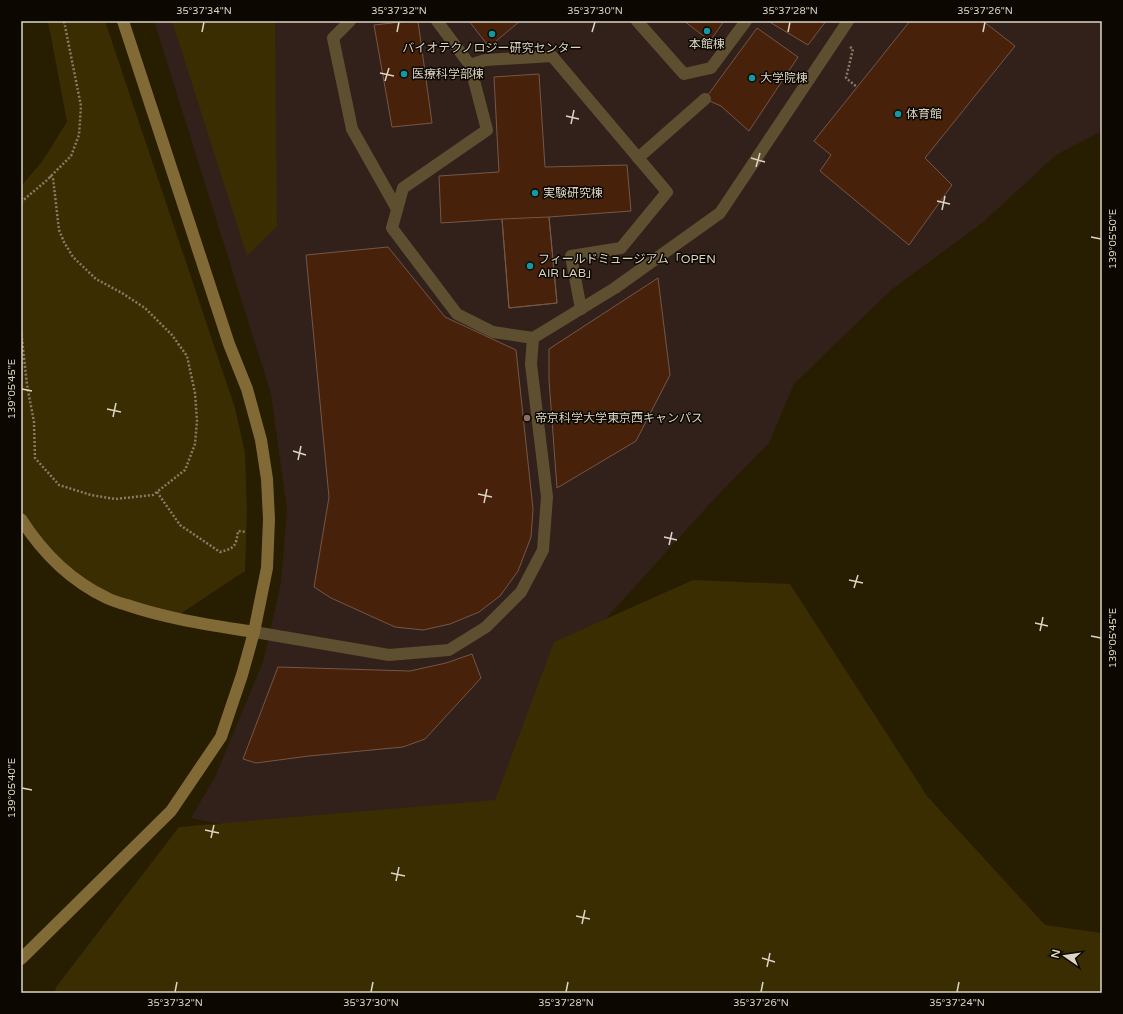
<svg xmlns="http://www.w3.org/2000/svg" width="1123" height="1014" viewBox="0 0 1123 1014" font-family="'Varela Round','Noto Sans JP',sans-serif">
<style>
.education{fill:#32211b}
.green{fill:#3a2d02}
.building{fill:#47210a;stroke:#765646}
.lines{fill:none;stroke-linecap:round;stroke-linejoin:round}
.path{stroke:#857d66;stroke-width:2.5;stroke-dasharray:2 2;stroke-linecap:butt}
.lane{stroke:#5e4f30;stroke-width:12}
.street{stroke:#5e4f30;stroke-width:12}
.secondary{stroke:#826a36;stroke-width:12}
.ticks{fill:none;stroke:#dcd5c4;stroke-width:1.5}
.culture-dot{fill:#0f9aa8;stroke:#0c0801;stroke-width:1.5}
.education-dot{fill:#8d6e63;stroke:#0c0801;stroke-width:1.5}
.labels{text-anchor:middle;stroke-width:3;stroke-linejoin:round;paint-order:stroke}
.poi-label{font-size:12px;fill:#dcd5c4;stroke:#0c0801;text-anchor:start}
.neatline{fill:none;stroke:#dcd5c4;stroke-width:1.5}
.ticks-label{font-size:10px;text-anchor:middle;fill:#dcd5c4}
</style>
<rect width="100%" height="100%" fill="#271d00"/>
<path class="education" d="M154 21H1102V131L1056 155 982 223 891 290 794 384 769 443 716 497 572 656 542 788 356 854 191 818 215 777 263 662 281 583 287 510 271 394Z"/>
<path class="green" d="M48 21H105L235 408 245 453 247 510 245 571 174 618 76 580 21 519V186L41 163 67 122Z
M172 21H275L277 226 247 256Z
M693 580 790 584 927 796 1045 925 1102 933V993H55L56 987 179 827 495 800 554 642Z"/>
<path class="building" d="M410 21H418L432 123 392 127 374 25Z
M469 21H520L489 47Z
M684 21H724L710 41Z
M768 21H826L808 45Z
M910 21H983L1015 46 925 158 952 185 909 245 820 171 831 155 814 141Z
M757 28 798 57 749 131 721 106 705 99Z
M539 74 545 167 627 165 631 211 549 217 557 303 509 308 502 219 441 223 439 176 499 172 494 77Z
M549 217 557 303 509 308 502 219Z
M388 247 445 317 516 350 533 509 531 537 518 571 500 596 479 612 450 624 423 630 395 627 331 598 314 587 329 497 306 255Z
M658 278 670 375 636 441 557 488 549 380V349Z
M472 654 481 678 425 739 403 747 309 756 256 763 243 759 278 667 410 671 446 663Z"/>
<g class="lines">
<path class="path" d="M850 47 853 49 846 78 857 87
M21 202 46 181 71 156 79 135 81 106 64 21
M21 330 27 385 34 422 35 458 59 485 91 495 115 499 153 495 185 470 195 444 197 421 195 393 187 356 172 335 145 308 122 293 96 279 73 257 64 242 59 230 53 178 50 176
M157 492 180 525 220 552C235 548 236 546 238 531L246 532"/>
<path class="lane" d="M350 21 333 38 352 129 397 209
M437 21 470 65 487 130 403 188 392 228 457 314 493 332 533 338
M637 21 684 74 711 68 746 21
M470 65 485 60 552 56 667 192 621 248 571 256 581 309"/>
<path class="street" d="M638 158 705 99
M254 632 389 655 449 650 486 627 521 592 543 550 547 497 531 364 533 338 615 288 720 213 848 21"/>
<path class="secondary" d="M21 519C42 552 71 581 107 598 113 601 120 603 127 605 168 619 211 625 254 632
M21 959 171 811 221 737 242 675 254 632 267 568 269 519 267 479 261 440 247 389 229 344 123 21"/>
</g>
<path class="ticks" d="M202 32 204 22M397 32 399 22M592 32 595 22M788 32 790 22M983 32 985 22M380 73 394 76M385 81 389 68M566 116 579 119M571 124 574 110M751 158 765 162M756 167 760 153M937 201 950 204M942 210 945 196M1091 237 1101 239M22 389 32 391M107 409 121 412M113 417 116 403M293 451 306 455M298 460 301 446M478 494 492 497M484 503 487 489M664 537 677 540M669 545 672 532M849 580 863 583M854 588 858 575M1035 623 1048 626M1040 631 1043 617M1091 636 1101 638M22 788 32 790M205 830 219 833M211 838 214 825M391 873 405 876M396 881 399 867M576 916 590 919M582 924 585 910M762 958 775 962M767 967 770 953M175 992 177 982M371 992 373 982M566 992 568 982M761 992 763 982M957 992 959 982"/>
<g class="culture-dot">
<circle cx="707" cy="31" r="4"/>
<circle cx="492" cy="34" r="4"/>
<circle cx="404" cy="74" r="4"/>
<circle cx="752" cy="78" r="4"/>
<circle cx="898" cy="114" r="4"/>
<circle cx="535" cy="193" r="4"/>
<circle cx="530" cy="266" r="4"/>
</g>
<circle class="education-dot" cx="527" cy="418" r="4"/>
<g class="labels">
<g class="poi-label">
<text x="707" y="48" text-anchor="middle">本館棟</text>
<text x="492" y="52" text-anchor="middle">バイオテクノロジー研究センター</text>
<text x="412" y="78">医療科学部棟</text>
<text x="760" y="82">大学院棟</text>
<text x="906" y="118">体育館</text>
<text x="543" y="197">実験研究棟</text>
<text x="538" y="263">フィールドミュージアム「OPEN<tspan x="538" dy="14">AIR LAB」</tspan></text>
<text x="535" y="422">帝京科学大学東京西キャンパス</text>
</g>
</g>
<rect width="1123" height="1014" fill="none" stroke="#0c0801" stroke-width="44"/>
<g transform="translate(1065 956) rotate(283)" stroke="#0c0801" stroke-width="3" paint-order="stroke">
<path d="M0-3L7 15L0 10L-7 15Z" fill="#dcd5c4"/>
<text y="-6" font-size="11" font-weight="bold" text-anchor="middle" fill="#dcd5c4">N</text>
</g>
<rect x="22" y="22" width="1079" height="970" class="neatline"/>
<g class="ticks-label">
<text x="204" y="14">35°37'34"N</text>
<text x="399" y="14">35°37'32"N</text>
<text x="595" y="14">35°37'30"N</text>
<text x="790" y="14">35°37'28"N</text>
<text x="985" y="14">35°37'26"N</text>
<text transform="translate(1112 239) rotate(-90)" y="4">139°05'50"E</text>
<text transform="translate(11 389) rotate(-90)" y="4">139°05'45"E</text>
<text transform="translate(1112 638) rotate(-90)" y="4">139°05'45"E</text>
<text transform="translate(11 788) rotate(-90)" y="4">139°05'40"E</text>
<text x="175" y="1006">35°37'32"N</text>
<text x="371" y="1006">35°37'30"N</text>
<text x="566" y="1006">35°37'28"N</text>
<text x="761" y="1006">35°37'26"N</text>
<text x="957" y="1006">35°37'24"N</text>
</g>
</svg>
